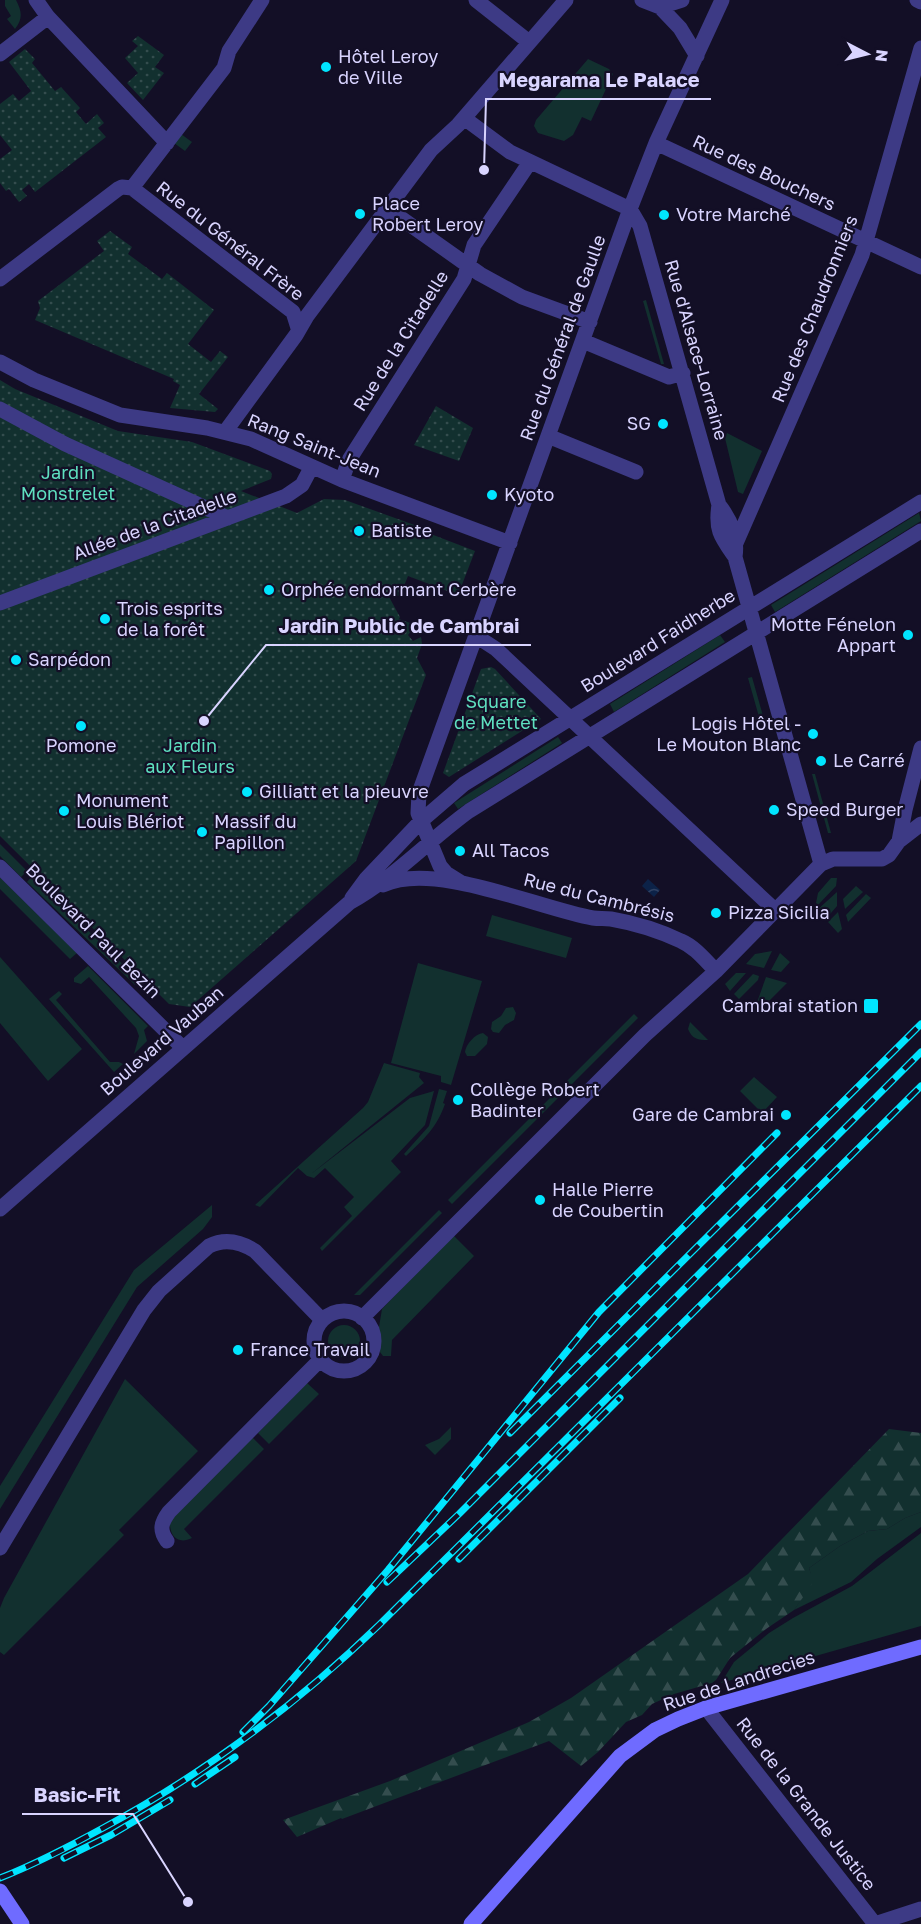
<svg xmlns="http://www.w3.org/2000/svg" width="921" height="1924" viewBox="0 0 921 1924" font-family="'Golos Text',sans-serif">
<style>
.green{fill:#12302f}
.forest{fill:url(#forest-firs)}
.garden{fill:url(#garden-dots)}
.water{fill:url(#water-waves)}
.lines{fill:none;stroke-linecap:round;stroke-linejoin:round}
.street{stroke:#3d3a85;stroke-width:15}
.secondary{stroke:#6f6bff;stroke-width:15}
.rail-casing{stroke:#00e5ff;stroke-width:7}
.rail{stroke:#130f26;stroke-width:4.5;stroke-dasharray:14;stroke-linecap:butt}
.poi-dot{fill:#00e5ff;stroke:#130f26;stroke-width:2}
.labels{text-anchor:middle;stroke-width:4.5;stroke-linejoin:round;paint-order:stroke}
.poi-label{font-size:18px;fill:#d9d4ff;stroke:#130f26;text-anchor:start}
.street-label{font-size:18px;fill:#d9d4ff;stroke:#130f26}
.park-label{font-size:18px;fill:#5fe0c0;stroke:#130f26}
.leader{fill:none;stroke:#d9d4ff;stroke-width:2}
.callout-dot{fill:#d9d4ff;stroke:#130f26;stroke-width:2}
.callout-label{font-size:20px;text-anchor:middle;font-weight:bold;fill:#d9d4ff;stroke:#130f26;stroke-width:4.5;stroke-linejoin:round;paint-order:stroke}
</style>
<defs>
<pattern id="forest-firs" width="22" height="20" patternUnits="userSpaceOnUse" patternTransform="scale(1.5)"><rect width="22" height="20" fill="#12302f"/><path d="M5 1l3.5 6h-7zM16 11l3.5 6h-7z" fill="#344d4e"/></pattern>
<pattern id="garden-dots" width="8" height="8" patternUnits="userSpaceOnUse" patternTransform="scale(1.5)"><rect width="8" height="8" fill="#12302f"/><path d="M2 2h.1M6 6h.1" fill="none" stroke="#344d4e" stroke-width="1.8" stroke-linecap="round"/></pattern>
<pattern id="water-waves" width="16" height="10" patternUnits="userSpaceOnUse" patternTransform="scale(1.5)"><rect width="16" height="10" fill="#0c2248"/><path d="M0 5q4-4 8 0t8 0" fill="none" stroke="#2f4163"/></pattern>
</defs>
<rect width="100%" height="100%" fill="#130f26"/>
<path class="green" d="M5 0H16C22 12 23 18 15 29L7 19 11 16 5 6Z
M588 59 609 69 613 74 591 121 582 117 573 135 564 141 538 133 534 126 536 120Z
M181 134 192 142 185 151 174 143Z
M646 300 664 364H661L643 301Z
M727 433 762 451 743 494 738 492 725 438Z
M919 513 921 521 775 612 771 605Z
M720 635 725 642 614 712 610 704Z
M752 677 765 723 761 724 748 678Z
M558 737 562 743 458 809 454 803Z
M812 774H815L831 833H828Z
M0 844 27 871 21 877 0 856Z
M32 876 139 980 135 985 27 882Z
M0 877 77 953 70 959 0 889Z
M831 878H837L836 886 818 905 816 903 818 893Z
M856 886 863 892 845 909 843 899Z
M837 892V906L825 920 816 911Z
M866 894 871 898 848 922 846 915Z
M838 912 842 929 838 933 828 922Z
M492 915 572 938 566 958 486 936Z
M772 951 764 968 746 964 755 954Z
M780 953 790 962 781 972 771 970Z
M0 957 82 1049 48 1081 0 1023Z
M418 963 482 981 451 1085 441 1082V1076L391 1063Z
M88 966 148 1026 144 1030 147 1041 134 1054 139 1036 136 1028 89 977 81 984 74 982V978Z
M736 973H746L730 991 725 984Z
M753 974 759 976 758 980 739 999 734 994Z
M766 977 787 983 758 1012 755 1008Z
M59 991 62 994 56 1000 110 1062H119L123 1064 114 1072 49 999Z
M513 1007 516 1013 514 1020 505 1025 499 1033 493 1032 491 1029 492 1022 501 1016 506 1008Z
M634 1014 638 1018 452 1204 448 1200Z
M690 1022 708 1040C698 1040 692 1039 688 1029Z
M483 1033 488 1037 487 1044 475 1056H467L465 1052C466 1044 475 1034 483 1033Z
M384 1063 420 1073 419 1077 424 1083 311 1174 410 1098 434 1091 425 1125 391 1161 401 1172 322 1251 320 1248 352 1216 344 1207 354 1197 325 1168 314 1178 307 1176 298 1168 260 1207 255 1205 363 1108 368 1102Z
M754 1077 777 1097 762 1113 740 1091Z
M439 1089 447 1091 443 1103 445 1104C436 1129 424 1139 406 1156L404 1154 429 1126Z
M212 1205V1217L203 1229 137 1287 0 1509V1486L134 1270Z
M439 1210 442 1213 360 1295H354Z
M453 1235 474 1256 392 1340 391 1356H383L380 1352 379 1327 382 1309Z
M328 1341a16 16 0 1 1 32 0a16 16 0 1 1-32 0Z
M125 1379 198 1451 119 1530 124 1535 4 1655 0 1652V1608L4 1598Z
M307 1383 319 1394 269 1444 258 1433Z
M451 1427V1439L435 1455 425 1445 439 1439Z
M252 1437 264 1449 184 1529 192 1538C178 1545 169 1536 170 1521Z
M921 1512V1527L877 1559 851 1582 794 1610C803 1595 815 1585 809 1568L840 1546 868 1531 887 1529 905 1518Z
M921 1533V1626L721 1683 734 1662 769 1633 793 1618 852 1586Z"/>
<path class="forest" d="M889 1429 921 1433V1512L905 1518 887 1529 868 1531 840 1546 809 1568 812 1577 811 1586 794 1610 766 1629 730 1658 716 1680 712 1683 674 1694 652 1704 642 1715 626 1722 598 1752 581 1766 549 1741 342 1819 341 1818 297 1837 283 1820 390 1781 529 1722 571 1698 748 1574Z"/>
<path class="garden" d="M138 36 164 55 155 67 164 73 143 100 127 83 138 73 125 58 138 46 132 41Z
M25 49 35 59 32 63 55 91 61 87 80 108 76 112 86 124 97 114 104 123 98 128 106 137 35 192 29 184 22 190 27 196 19 202 9 189 6 191 0 183V159L12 150 0 135V104L13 94 19 101 31 91 9 62Z
M110 231 132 247 128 254 162 279 167 273 214 310 188 344 211 362 220 351 228 357 199 394 218 409 215 412 170 408 180 385 173 381 174 379 35 320 40 308 38 301 104 251 97 241Z
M0 380 15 389 118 431 192 442 270 471 272 474 271 479 241 491 297 513 324 499 345 500 420 527 423 531 475 551 458 595 408 576 400 596 388 595 400 617 399 619 413 624 417 629 411 631 408 635 413 641 421 637 422 644 417 658 426 675 356 861 190 1007 169 1004 0 836Z
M436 406 473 428 459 461 414 445Z
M491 667 495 669 541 719 449 777 443 773 481 669Z"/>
<path class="water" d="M648 879 660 890 654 897 642 886Z"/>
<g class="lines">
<path class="street" d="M36 0 48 17 167 143
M476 0 529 42
M642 0 660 7 682 0
M917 0 921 2
M660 7 680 28 697 56
M0 54 48 17
M464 118 510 152 630 209 640 226 719 505C731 520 738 537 735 557L821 864
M656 143 921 267
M132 188 224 68 229 51 262 0
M132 188 293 312 298 328
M388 209 480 274 522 297 590 322
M0 279 118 189 122 187 132 188
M583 341 669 377 683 373
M0 362 34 380 120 415 207 428 251 439 342 480 510 543
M0 409 65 444 228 518
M225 432 296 335 307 316 431 150 458 125 566 0
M548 436 636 472
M342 480 349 460 464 279 474 245 530 162
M719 505C715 530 721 537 735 557
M736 543 862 255 921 48
M0 603 286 496 302 485 311 468
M476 636 496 649 776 911
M899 841 905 810 921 748
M0 867 183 1048
M462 883 446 873 440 866 418 813 419 793 630 209 656 143 722 0
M383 885C434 861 538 908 593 918 599 919 605 918 611 919 634 923 660 931 681 941 695 947 705 960 716 971
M352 898 366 879 421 821 464 784 921 502
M0 1209 349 903C393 879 428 841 469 811L921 531
M314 1341a30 30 0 1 1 60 0a30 30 0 1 1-60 0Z
M362 1318 645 1035 716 971 821 864 833 859H882L889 855 899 841 921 824
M167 1541C159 1530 161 1523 169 1512L320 1360
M0 1548 144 1310 159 1291 209 1246C225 1238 241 1242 255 1251L322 1320
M706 1708 875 1924
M875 1924 921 1909"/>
<path class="secondary" d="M0 1891 22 1924
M471 1924 620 1756 655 1730 678 1719 706 1708 921 1647"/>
<g class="rail-casing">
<path id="rail" d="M510 1433 921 1024
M459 1559 620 1398
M387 1582 459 1514 921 1052
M243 1732 269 1706 388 1570 599 1312 777 1133
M195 1784 235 1757
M64 1858 111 1835 170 1800
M0 1878C36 1864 70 1846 103 1828 205 1773 296 1705 379 1625L921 1086"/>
</g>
<use href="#rail" class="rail"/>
</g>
<g class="poi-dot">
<circle cx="326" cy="67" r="6"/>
<circle cx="360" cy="214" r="6"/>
<circle cx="664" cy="215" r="6"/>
<circle cx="663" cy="424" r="6"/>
<circle cx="492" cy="495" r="6"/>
<circle cx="359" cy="531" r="6"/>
<circle cx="269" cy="590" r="6"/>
<circle cx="105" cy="619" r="6"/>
<circle cx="908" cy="635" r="6"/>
<circle cx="16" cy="660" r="6"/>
<circle cx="81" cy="726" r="6"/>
<circle cx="813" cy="734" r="6"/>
<circle cx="821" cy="761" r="6"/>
<circle cx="247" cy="792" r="6"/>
<circle cx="774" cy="810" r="6"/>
<circle cx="64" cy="811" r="6"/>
<circle cx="202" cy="832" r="6"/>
<circle cx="460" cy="851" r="6"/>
<circle cx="716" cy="913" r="6"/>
<rect x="863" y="998" width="16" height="16" rx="3"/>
<circle cx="458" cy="1100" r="6"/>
<circle cx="786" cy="1115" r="6"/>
<circle cx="540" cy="1200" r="6"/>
<circle cx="238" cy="1350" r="6"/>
</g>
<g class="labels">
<g class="poi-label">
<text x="338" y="63">Hôtel Leroy<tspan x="338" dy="21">de Ville</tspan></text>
<text x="372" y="210">Place<tspan x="372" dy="21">Robert Leroy</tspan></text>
<text x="676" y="221">Votre Marché</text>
<text x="651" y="430" text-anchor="end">SG</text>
<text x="504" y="501">Kyoto</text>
<text x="371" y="537">Batiste</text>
<text x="281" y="596">Orphée endormant Cerbère</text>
<text x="117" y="615">Trois esprits<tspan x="117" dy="21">de la forêt</tspan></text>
<text x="896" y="631" text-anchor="end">Motte Fénelon<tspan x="896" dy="21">Appart</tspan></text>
<text x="28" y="666">Sarpédon</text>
<text x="801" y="730" text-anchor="end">Logis Hôtel -<tspan x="801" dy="21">Le Mouton Blanc</tspan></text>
<text x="81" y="752" text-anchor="middle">Pomone</text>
<text x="833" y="767">Le Carré</text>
<text x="259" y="798">Gilliatt et la pieuvre</text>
<text x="76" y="807">Monument<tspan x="76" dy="21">Louis Blériot</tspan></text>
<text x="786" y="816">Speed Burger</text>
<text x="214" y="828">Massif du<tspan x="214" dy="21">Papillon</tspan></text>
<text x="472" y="857">All Tacos</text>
<text x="728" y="919">Pizza Sicilia</text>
<text x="858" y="1012" text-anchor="end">Cambrai station</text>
<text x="470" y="1096">Collège Robert<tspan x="470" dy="21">Badinter</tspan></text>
<text x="774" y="1121" text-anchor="end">Gare de Cambrai</text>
<text x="552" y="1196">Halle Pierre<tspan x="552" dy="21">de Coubertin</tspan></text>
<text x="250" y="1356">France Travail</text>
</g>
<g class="street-label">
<text transform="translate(764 173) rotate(25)" y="6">Rue des Bouchers</text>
<text transform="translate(230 241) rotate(38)" y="6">Rue du Général Frère</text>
<text transform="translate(815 309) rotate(-68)" y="6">Rue des Chaudronniers</text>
<text transform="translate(563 338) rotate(-70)" y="6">Rue du Général de Gaulle</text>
<text transform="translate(401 341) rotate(-58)" y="6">Rue de la Citadelle</text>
<text transform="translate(696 350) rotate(74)" y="6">Rue d'Alsace-Lorraine</text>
<text transform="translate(314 446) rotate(22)" y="6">Rang Saint-Jean</text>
<text transform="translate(155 525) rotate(-20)" y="6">Allée de la Citadelle</text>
<text transform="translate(658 641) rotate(-32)" y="6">Boulevard Faidherbe</text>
<text transform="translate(599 898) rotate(14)" y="6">Rue du Cambrésis</text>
<text transform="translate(93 931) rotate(45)" y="6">Boulevard Paul Bezin</text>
<text transform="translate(162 1041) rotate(-41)" y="6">Boulevard Vauban</text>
<text transform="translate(739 1681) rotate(-18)" y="6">Rue de Landrecies</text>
<text transform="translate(806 1804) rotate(52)" y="6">Rue de la Grande Justice</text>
</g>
<g class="park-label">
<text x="68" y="479">Jardin<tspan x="68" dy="21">Monstrelet</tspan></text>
<text x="496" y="708">Square<tspan x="496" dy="21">de Mettet</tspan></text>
<text x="190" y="752">Jardin<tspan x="190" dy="21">aux Fleurs</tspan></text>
</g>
</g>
<path class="leader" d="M484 170L486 99H711M204 721L266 645H531M188 1902L133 1814H22"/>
<g class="callout-dot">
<circle cx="484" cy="170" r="6"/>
<circle cx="204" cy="721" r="6"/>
<circle cx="188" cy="1902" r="6"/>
</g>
<g class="callout-label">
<text x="599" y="87">Megarama Le Palace</text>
<text x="399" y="633">Jardin Public de Cambrai</text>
<text x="77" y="1802">Basic-Fit</text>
</g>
<g transform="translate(867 54) rotate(97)" stroke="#130f26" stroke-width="4.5" paint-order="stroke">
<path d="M0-4.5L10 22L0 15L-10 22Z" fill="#d9d4ff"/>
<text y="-9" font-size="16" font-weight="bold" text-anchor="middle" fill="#d9d4ff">N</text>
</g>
</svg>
